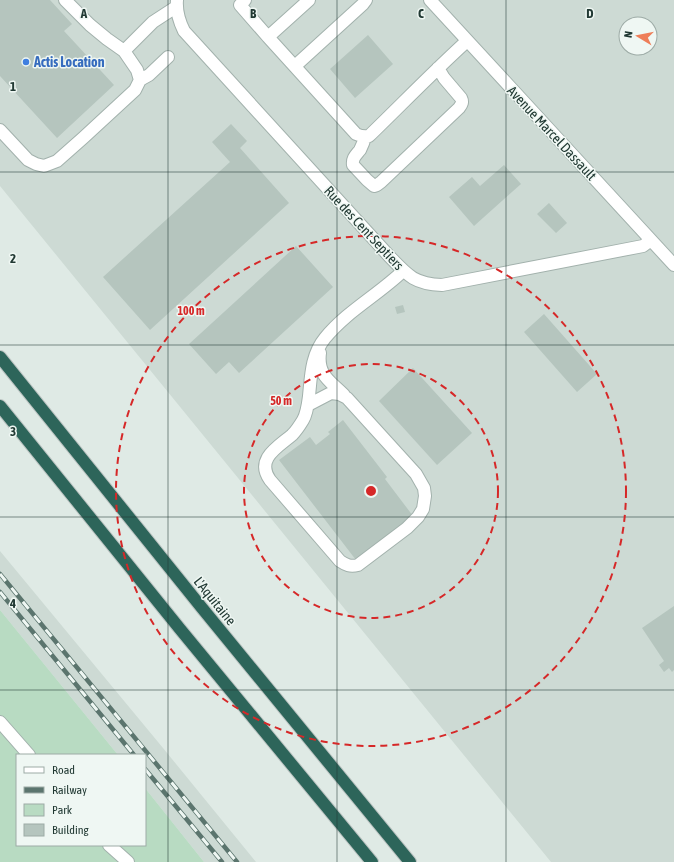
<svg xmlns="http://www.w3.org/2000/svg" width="674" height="862" viewBox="0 0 674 862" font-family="'Asap Condensed',sans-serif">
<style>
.built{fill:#cddad4;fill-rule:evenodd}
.green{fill:#b8dbc2}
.building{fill:#b5c5be}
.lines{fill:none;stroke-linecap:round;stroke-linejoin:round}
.minor-casing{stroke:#a2b1ac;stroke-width:14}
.highway-casing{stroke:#bcc4c2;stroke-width:14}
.minor{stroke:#fff;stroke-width:12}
.highway{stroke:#2d655a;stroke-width:12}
.rail-casing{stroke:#5b756e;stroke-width:4.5}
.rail{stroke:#eff7f3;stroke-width:3;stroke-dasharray:9;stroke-linecap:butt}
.grid{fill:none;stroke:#213933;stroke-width:1;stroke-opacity:0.55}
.ring{fill:none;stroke:#d62828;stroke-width:2;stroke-dasharray:7 5}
.shop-dot{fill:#3f7fe0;stroke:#eff7f3;stroke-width:1.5}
.labels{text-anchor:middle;stroke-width:3;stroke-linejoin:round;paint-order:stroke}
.shop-label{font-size:14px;font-weight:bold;fill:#366cbe;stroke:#eff7f3;text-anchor:start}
.street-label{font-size:14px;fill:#213933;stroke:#eff7f3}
.grid-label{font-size:13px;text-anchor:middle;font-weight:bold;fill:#213933;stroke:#eff7f3;stroke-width:3;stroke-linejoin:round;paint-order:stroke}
.centre{fill:#d62828;stroke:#eff7f3;stroke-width:2}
.ring-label{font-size:12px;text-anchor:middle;font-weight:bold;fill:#d62828;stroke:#eff7f3;stroke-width:3;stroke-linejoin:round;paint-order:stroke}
</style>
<rect width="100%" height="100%" fill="#dfeae5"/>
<path class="built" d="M0 0H674V862H551L0 186ZM626 24H650V48H626Z
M0 551 163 748 256 862H204L145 788V755H118L0 610Z"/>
<path class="green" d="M0 610 118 755H17V845H145V788L204 862H0Z"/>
<path class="building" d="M0 0H50L72 24 64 31 114 85 57 138 0 76Z
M368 35 393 64 355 98 330 69Z
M231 124 247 141 240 148 289 203 150 330 103 277 230 162 212 142Z
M504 165 521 184 474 226 449 197 472 177 480 186Z
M549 203 567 223 556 233 537 214Z
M296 246 333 287 239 373 229 362 216 374 189 344Z
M403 305 405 312 397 314 395 307Z
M544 314 597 374 577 392 524 332Z
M413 368 472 433 437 465 379 401Z
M343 420 387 477 385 479 413 516 356 560 279 460 310 437 316 445 330 434 328 432Z
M674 606V670L672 672 669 668 664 672 659 665 664 661 642 628Z"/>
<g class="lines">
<g class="minor-casing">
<path id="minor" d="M177 0C176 12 179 21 184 31L390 257C408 276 415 284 442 285L643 246 651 240
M245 0 240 5 268 37
M309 0 268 37 356 134C360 136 364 137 369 136 402 104 434 71 467 41
M430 0 674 265
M124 51 153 22 176 7
M295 66 363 4 366 0
M140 80 149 75 168 57
M0 130 28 160 36 164 44 166 57 161 83 138 135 90 140 80 137 70 124 51 107 39 90 25 65 0
M365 137C364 141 362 146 360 150 356 155 352 158 353 165L367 180 374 186 377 185 381 182 459 108C462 104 463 102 461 98L444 78 438 68
M320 353C317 375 330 381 344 395
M308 405 331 393 339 394 347 398 416 474 424 488 425 496 423 509 418 517 407 528 358 565C350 567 346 565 340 561L270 480C255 459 278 447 292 435 296 431 300 425 303 420 307 413 308 404 309 396 311 377 311 355 325 338 347 311 378 295 403 271
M0 722 29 755
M109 845 128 862"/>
</g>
<g class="highway-casing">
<path id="highway" d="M0 357 202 608 410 862
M0 406 180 629 372 862"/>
</g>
<use href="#minor" class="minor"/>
<use href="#highway" class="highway"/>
<g class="rail-casing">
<path id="rail" d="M0 574 237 862
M0 592 134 755
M145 769 222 862"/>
</g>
<use href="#rail" class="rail"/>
</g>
<path class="grid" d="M168 0V862M337 0V862M506 0V862M0 172H674M0 345H674M0 517H674M0 690H674"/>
<g class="ring">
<circle cx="371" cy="491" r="127"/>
<circle cx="371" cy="491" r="255"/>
</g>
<circle class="shop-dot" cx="26" cy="62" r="4"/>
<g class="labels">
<g class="shop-label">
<text x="34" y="67">Actis Location</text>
</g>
<g class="street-label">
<text transform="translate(552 133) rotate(47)" y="5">Avenue Marcel Dassault</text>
<text transform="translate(364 228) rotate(47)" y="5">Rue des Cent Septiers</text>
<text transform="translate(215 601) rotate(51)" y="5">L'Aquitaine</text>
</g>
</g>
<g class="grid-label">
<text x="84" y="18">A</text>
<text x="253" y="18">B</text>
<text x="421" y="18">C</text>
<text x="590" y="18">D</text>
<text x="13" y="91">1</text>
<text x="13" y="263">2</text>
<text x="13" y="436">3</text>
<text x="13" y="608">4</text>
</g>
<circle cx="371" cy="491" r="6" class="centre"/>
<g class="ring-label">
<text x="191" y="315">100 m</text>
<text x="281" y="405">50 m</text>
</g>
<rect x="16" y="754" width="130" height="92" fill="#eff7f3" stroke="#9daba6"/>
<rect x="24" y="767" width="20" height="6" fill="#ffffff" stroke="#9daba6"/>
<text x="52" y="774" font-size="12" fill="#213933">Road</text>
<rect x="24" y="787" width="20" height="6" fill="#5b756e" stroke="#9daba6"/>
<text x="52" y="794" font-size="12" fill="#213933">Railway</text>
<rect x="24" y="804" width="20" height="12" fill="#b8dbc2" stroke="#9daba6"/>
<text x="52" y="814" font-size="12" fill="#213933">Park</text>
<rect x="24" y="824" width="20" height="12" fill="#b5c5be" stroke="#9daba6"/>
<text x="52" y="834" font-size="12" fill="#213933">Building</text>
<g transform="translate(638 36) rotate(280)"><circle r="19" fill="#eff7f3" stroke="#9daba6"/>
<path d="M0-3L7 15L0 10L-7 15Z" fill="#ee7e59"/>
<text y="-6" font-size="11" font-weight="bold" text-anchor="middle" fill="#213933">N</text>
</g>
</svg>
